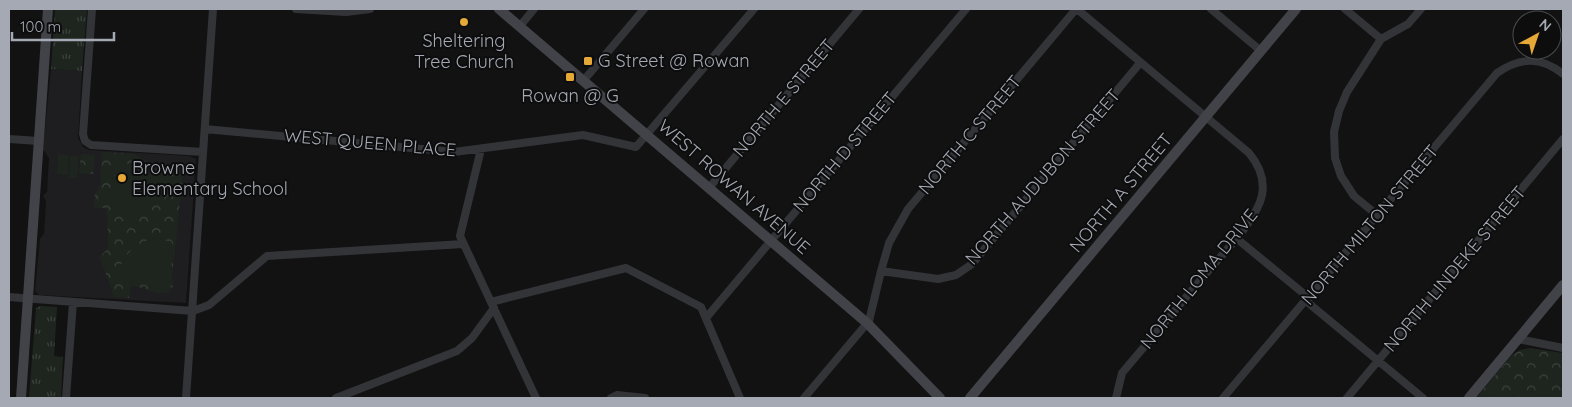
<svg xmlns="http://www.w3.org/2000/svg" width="1572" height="407" viewBox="0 0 1572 407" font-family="Quicksand,sans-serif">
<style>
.built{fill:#1e1e20}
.grass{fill:url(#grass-tufts)}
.park{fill:url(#park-crowns)}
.pitch{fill:#1e251f}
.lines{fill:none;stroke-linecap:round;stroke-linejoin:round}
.street{stroke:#333438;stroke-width:8}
.secondary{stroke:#414348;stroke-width:10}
.poi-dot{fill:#e6a837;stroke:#0d0d0e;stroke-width:2}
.labels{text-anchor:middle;stroke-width:4;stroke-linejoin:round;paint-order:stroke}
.poi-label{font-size:18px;fill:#a4a9b3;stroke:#0d0d0e}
.street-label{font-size:18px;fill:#a4a9b3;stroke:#0d0d0e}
</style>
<defs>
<pattern id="grass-tufts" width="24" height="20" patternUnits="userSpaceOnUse" patternTransform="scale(1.25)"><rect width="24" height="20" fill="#1e251f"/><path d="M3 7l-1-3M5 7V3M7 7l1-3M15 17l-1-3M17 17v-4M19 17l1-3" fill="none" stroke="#3c423d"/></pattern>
<pattern id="park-crowns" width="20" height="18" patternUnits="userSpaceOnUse" patternTransform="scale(1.25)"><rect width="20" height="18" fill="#1e251f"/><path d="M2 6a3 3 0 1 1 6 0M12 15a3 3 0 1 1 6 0" fill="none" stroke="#3c423d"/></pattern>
</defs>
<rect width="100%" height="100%" fill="#121213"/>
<path class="built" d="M51 69 82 71 78 138 83 147 89 150 189 156 196 159 186 303 39 295 35 291 40 239 44 234 46 201 43 196 47 192 49 158 43 149Z"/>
<path class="grass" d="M55 9H87L82 71 51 69Z
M41 306 57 307 54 356 63 357 61 398H29L36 308Z"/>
<path class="park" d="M102 152 134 154 144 160 179 168 183 173 172 277 174 285 169 292C154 296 144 286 131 286L129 298 114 297 100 257 108 248C109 243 107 212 106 208H94L95 194 100 186Z
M81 154 95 155 93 174 79 173Z
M1530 348 1563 353V398H1476L1512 355 1520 350Z"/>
<path class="pitch" d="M58 154 69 155 68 175 57 174Z
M70 156H79L77 178H69Z
M119 162 165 172C169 200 139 221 114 211L115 166Z
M154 238 172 242 171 286 166 290 120 279C117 258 135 244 154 238Z"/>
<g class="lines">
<path class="street" d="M92 9 83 134 85 141 91 145 203 152
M296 9 346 12 370 9
M1077 9 1249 153C1259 165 1265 179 1262 195 1257 220 1225 251 1209 270 1180 304 1151 339 1122 373L1116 398
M1211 9 1261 51
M1345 9 1381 39
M520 26 534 9
M584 80 644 9
M205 129 454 152 583 135 636 147 754 9
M9 139 39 141
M481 149 460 236 536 398
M709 188 859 9
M1377 215 1354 196 1341 176 1335 158 1334 132 1339 111 1347 92 1381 39 1408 24 1421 9
M1236 238 1309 298
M881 271 889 243 908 209 1076 9
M9 297 193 311 209 305 267 256 463 244
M1306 301 1423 398
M491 302 626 268 701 307 740 398
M706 318 966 9
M1518 339 1563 348
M66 398 73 302
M186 398 213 9
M336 398 457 351 472 338 494 308
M611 398 617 395 645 398
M804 398 869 321 881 271 938 279 956 275 972 264 1140 63
M1223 398 1497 73C1520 57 1541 56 1563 74
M1347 398 1563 139"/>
<path class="secondary" d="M499 9 867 323 940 398
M21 398 48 9
M970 398 1296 9
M1469 398 1563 285"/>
</g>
<g class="poi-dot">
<circle cx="464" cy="22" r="5"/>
<rect x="583" y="56" width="10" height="10" rx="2.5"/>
<rect x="565" y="72" width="10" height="10" rx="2.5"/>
<circle cx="122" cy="178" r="5"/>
</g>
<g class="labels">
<g class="poi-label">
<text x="464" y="47">Sheltering<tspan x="464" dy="21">Tree Church</tspan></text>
<text x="598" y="67" text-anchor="start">G Street @ Rowan</text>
<text x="570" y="102">Rowan @ G</text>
<text x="132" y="174" text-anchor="start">Browne<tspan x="132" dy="21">Elementary School</tspan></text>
</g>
<g class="street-label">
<text transform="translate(784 98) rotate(-50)" y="6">NORTH E STREET</text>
<text transform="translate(970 135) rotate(-50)" y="6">NORTH C STREET</text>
<text transform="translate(370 143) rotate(5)" y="6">WEST QUEEN PLACE</text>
<text transform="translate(845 152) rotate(-50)" y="6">NORTH D STREET</text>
<text transform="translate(1043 177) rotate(-49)" y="6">NORTH AUDUBON STREET</text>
<text transform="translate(734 187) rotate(41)" y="6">WEST ROWAN AVENUE</text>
<text transform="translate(1121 193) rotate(-50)" y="6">NORTH A STREET</text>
<text transform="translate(1370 225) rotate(-50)" y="6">NORTH MILTON STREET</text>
<text transform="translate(1455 269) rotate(-50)" y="6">NORTH LINDEKE STREET</text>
<text transform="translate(1199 279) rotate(-51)" y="6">NORTH LOMA DRIVE</text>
</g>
</g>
<rect width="1572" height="407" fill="none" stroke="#a4a9b3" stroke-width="20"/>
<g transform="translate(1537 35) rotate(40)"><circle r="24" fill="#0d0d0e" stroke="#494b50"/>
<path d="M0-4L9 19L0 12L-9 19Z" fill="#e6a837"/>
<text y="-8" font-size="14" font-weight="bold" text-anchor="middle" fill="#a4a9b3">N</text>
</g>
<path d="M12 32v8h102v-8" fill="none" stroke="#a4a9b3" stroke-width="2.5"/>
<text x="20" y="32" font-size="15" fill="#a4a9b3" stroke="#0d0d0e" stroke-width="4" paint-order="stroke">100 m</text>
</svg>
